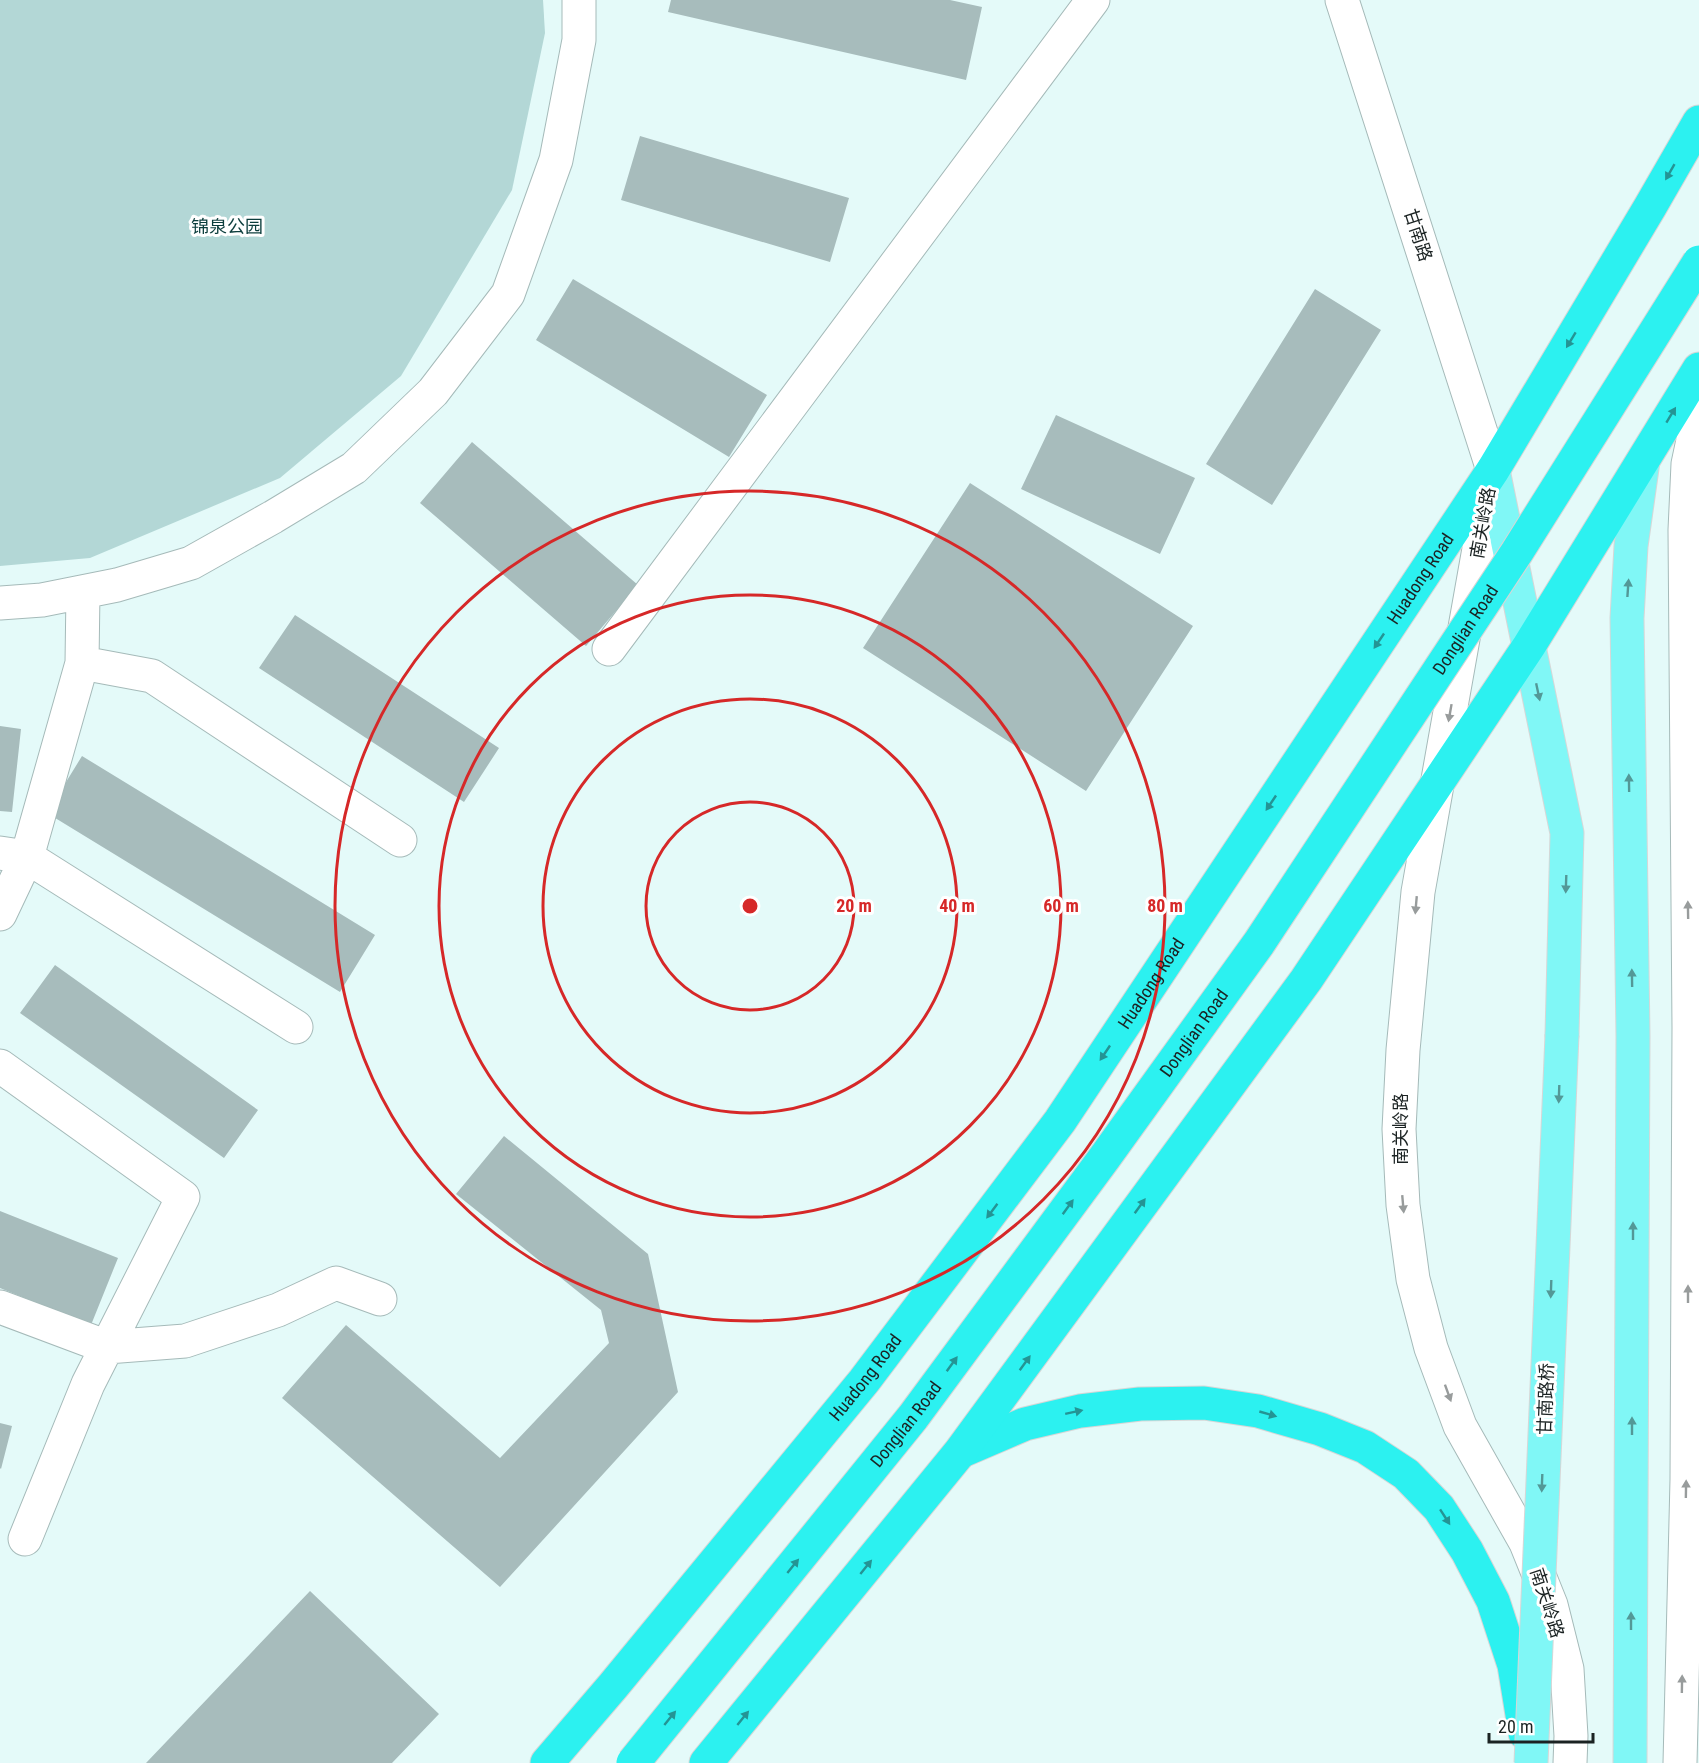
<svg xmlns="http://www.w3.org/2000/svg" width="1699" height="1763" viewBox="0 0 1699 1763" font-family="'Roboto Condensed','Noto Sans SC',sans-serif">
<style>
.green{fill:#b3d7d6}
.building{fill:#a7bcbc}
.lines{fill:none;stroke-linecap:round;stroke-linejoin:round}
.minor-casing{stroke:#a5bab9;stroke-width:35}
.major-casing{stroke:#d6d7d7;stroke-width:35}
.highway-casing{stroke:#d6d7d7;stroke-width:35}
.minor{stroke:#fff;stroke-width:33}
.major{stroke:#80f7f6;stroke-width:33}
.highway{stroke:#2cf1f0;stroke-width:33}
.major-bridge-casing{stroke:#d6d7d7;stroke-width:35;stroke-linecap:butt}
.highway-bridge-casing{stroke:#d6d7d7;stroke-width:35;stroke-linecap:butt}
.major-bridge{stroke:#80f7f6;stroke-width:33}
.highway-bridge{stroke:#2cf1f0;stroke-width:33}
.oneway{fill:#249494}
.oneway2{fill:#539897}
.oneway3{fill:#989c9c}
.ring{fill:none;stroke:#d62828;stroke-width:3}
.labels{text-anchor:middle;stroke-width:6;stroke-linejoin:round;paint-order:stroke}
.park-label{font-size:18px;fill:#0b3d3c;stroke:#fff}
.street-label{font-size:18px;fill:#1b2323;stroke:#fff}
.centre{fill:#d62828;stroke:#fff;stroke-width:3}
.ring-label{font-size:18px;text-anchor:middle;font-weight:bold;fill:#d62828;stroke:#fff;stroke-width:6;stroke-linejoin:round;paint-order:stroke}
</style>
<rect width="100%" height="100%" fill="#e4faf9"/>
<path class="green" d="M0 0H543L545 33 512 190 401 376 280 478 90 558 0 566Z"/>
<path class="building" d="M671 0H950L982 7 966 80 668 12Z
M640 136 849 198 830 262 621 200Z
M573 279 767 395 729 457 536 340Z
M1315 289 1381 330 1272 505 1206 464Z
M1056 415 1195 478 1160 554 1021 489Z
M472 442 638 585 586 646 420 503Z
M970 483 1193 626 1086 791 863 648Z
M295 615 499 748 464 802 259 668Z
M0 726 21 729 12 812 0 811Z
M82 756 375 935 340 992 47 813Z
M55 965 258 1110 224 1158 20 1013Z
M504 1136 648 1254 678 1392 500 1587 282 1398 346 1325 500 1458 609 1343 601 1310 456 1194Z
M0 1211 118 1258 91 1325 0 1288Z
M0 1423 12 1426 1 1469 0 1468Z
M310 1591 439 1714 392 1763H146Z"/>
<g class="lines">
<g class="minor-casing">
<path id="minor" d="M1342 0 1493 470 1418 892 1403 1050 1399 1129 1403 1205 1413 1279 1431 1348 1460 1426 1526 1543 1551 1605 1567 1669 1571 1736 1570 1763
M0 603 42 600 117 585 191 563 273 517 354 468 433 392 508 294 556 160 579 40V0
M609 649 1093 0
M82 663 152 676 400 840
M0 853 27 857 296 1027
M0 914 27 857 82 663 83 592
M0 1066 183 1197 88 1384 25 1539
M0 1307 107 1347 185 1341 278 1310 336 1283 380 1299
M1680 1763 1687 1480 1689 1027 1685 530 1688 464 1699 412"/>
</g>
<g class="major-casing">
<path id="major" d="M1493 470 1567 833 1562 1035
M1630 1763 1633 1036 1627 618 1631 546 1643 461"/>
</g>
<g class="highway-casing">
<g id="highway">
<path d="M962 1451 1025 1424 1080 1411 1140 1404 1204 1403 1258 1411 1320 1429 1365 1447 1406 1474 1439 1508 1467 1551 1493 1601 1514 1665 1525 1733"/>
<path id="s1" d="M547 1763 613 1686 864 1381 1060 1121 1493 470 1650 207 1699 122"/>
<path d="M706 1763 960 1452 1306 980 1529 646 1699 369"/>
</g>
</g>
<use href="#minor" class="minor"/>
<use href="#major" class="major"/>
<use href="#highway" class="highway"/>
<g class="major-bridge-casing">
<path id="major-bridge" d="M1531 1763 1562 1035"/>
</g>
<g class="highway-bridge-casing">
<g id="highway-bridge">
<path id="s2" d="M633 1763 913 1417 1105 1157 1259 943 1517 552 1699 262"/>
</g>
</g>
<use href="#major-bridge" class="major-bridge"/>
<use href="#highway-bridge" class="highway-bridge"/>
</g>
<defs><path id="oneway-solid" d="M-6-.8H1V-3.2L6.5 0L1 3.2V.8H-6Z" transform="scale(1.5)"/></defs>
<g class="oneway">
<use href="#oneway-solid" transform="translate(1670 172) rotate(120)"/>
<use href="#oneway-solid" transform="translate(1571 340) rotate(121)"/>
<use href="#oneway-solid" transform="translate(1671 415) rotate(-59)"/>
<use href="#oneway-solid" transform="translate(1379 641) rotate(124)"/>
<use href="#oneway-solid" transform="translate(1271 803) rotate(124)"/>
<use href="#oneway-solid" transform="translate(1105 1053) rotate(124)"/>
<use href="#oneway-solid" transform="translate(1140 1206) rotate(-54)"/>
<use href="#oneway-solid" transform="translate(1068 1207) rotate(-54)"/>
<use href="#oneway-solid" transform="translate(992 1211) rotate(127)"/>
<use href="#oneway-solid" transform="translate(1025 1363) rotate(-54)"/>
<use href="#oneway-solid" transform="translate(952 1364) rotate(-54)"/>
<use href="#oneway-solid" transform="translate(1074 1412) rotate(-12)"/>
<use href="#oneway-solid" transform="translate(1268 1414) rotate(16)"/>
<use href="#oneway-solid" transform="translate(1445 1517) rotate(57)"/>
<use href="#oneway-solid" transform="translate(793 1566) rotate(-51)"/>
<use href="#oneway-solid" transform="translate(866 1567) rotate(-51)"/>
<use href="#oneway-solid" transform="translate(670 1718) rotate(-51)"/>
<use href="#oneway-solid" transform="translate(743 1718) rotate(-51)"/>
</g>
<g class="oneway2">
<use href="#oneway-solid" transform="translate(1628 588) rotate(-86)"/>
<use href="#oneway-solid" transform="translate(1538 692) rotate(78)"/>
<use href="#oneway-solid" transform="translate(1629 783) rotate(-91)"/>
<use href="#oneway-solid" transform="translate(1566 884) rotate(92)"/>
<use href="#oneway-solid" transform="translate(1632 978) rotate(-91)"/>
<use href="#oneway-solid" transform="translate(1559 1094) rotate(92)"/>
<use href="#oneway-solid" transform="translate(1633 1231) rotate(-90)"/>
<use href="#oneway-solid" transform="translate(1551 1289) rotate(92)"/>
<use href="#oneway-solid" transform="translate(1632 1426) rotate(-90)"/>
<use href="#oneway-solid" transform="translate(1542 1483) rotate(92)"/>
<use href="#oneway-solid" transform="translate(1631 1621) rotate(-90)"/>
</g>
<g class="oneway3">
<use href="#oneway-solid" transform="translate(1450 713) rotate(100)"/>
<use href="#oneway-solid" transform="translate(1416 905) rotate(95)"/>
<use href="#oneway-solid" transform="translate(1688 910) rotate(-91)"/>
<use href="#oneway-solid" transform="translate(1403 1204) rotate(85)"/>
<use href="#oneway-solid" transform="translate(1688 1294) rotate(-90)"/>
<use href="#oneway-solid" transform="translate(1448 1393) rotate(70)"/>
<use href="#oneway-solid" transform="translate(1686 1489) rotate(-89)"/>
<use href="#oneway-solid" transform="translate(1682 1684) rotate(-89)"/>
</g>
<g class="ring">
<circle cx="750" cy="906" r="104"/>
<circle cx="750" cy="906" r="207"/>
<circle cx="750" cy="906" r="311"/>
<circle cx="750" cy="906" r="415"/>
</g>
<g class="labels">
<g class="park-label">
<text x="227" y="233">锦泉公园</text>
</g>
<g class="street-label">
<text transform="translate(1418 235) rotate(72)" y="6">甘南路</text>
<text transform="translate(1483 523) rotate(-80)" y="6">南关岭路</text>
<text dy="6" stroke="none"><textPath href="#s1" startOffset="1473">Huadong Road</textPath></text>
<text dy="6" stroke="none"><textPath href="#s2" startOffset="1407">Donglian Road</textPath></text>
<text dy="6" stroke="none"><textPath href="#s1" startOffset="987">Huadong Road</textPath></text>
<text dy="6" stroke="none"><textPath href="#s2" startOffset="921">Donglian Road</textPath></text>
<text transform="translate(1401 1129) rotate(-90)" y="6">南关岭路</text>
<text dy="6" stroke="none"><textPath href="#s1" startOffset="500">Huadong Road</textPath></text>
<text transform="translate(1546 1399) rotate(-88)" y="6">甘南路桥</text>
<text dy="6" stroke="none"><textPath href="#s2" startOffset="435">Donglian Road</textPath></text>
<text transform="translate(1547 1603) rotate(72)" y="6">南关岭路</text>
</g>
</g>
<circle cx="750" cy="906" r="9" class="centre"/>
<g class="ring-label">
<text x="854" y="912">20 m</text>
<text x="957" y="912">40 m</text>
<text x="1061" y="912">60 m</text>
<text x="1165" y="912">80 m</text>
</g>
<path d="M1489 1733v9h104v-9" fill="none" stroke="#1b2323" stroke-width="3"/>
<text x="1498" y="1733" font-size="18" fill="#1b2323" stroke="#ffffff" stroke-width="4.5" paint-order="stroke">20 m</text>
</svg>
